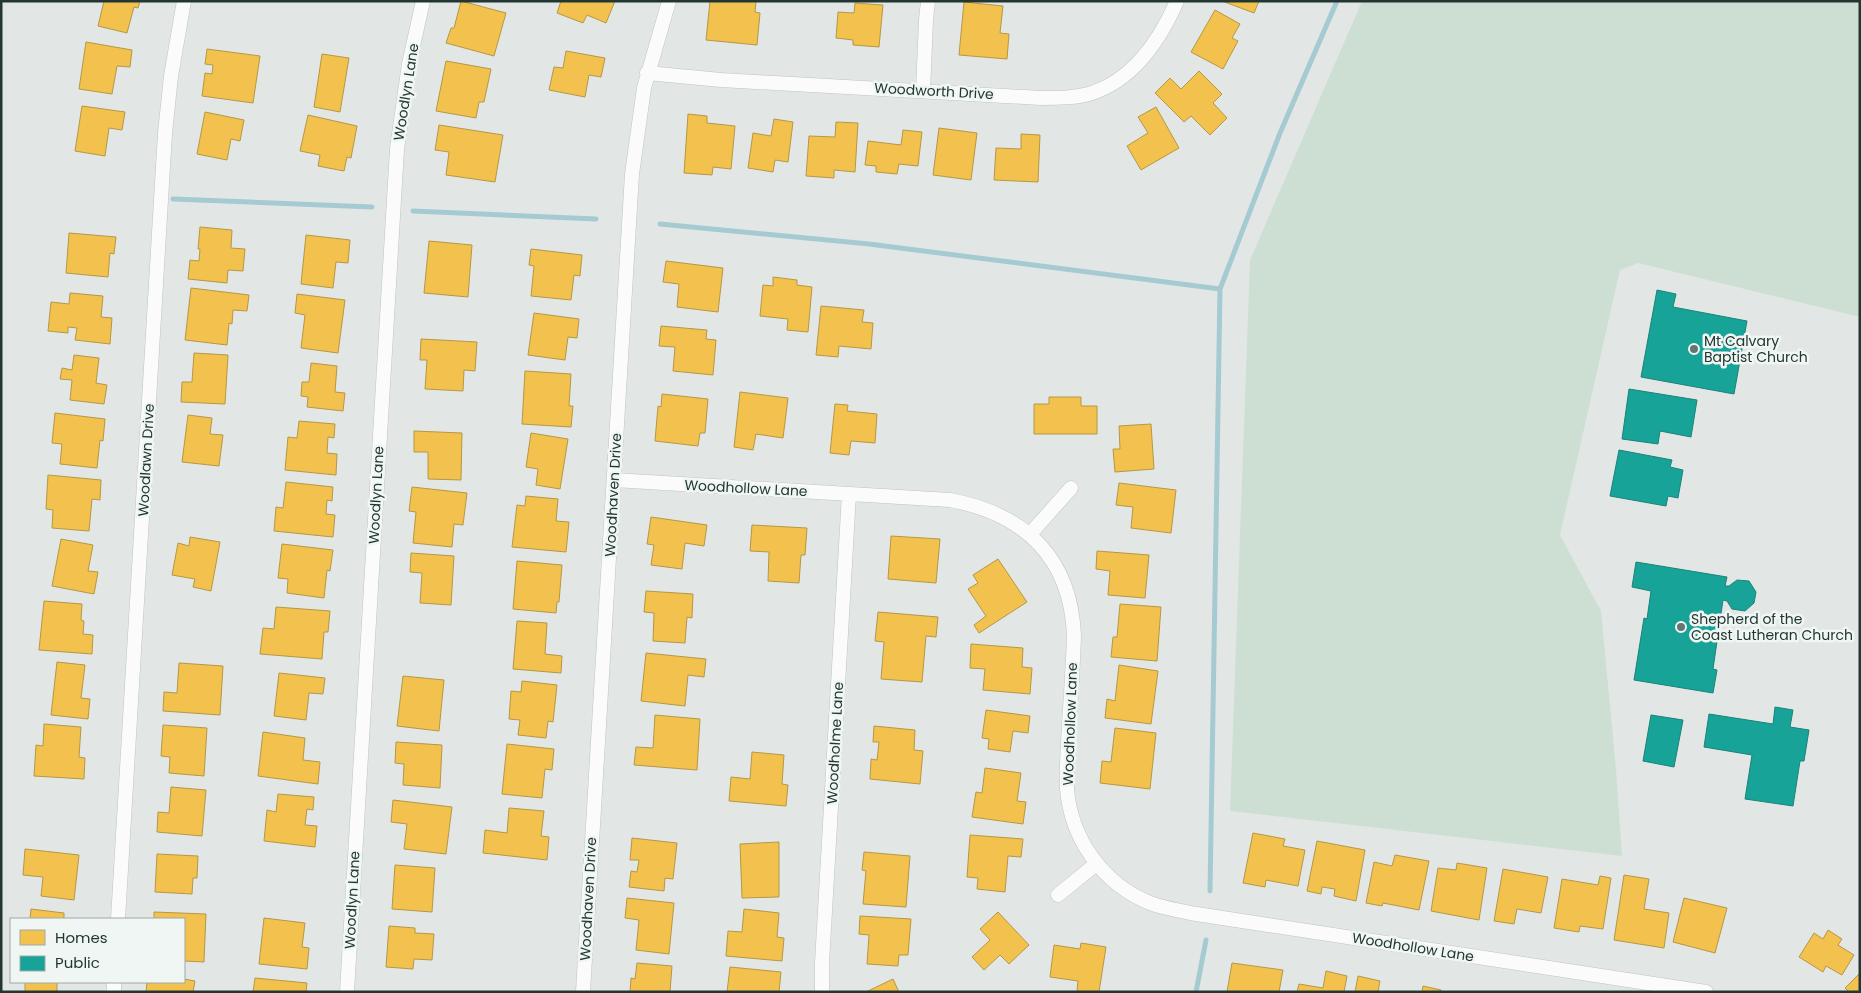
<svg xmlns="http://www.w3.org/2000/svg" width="1861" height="993" viewBox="0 0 1861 993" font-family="Poppins,sans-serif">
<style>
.green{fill:#cddfd3}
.homes{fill:#f2c14e;stroke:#b49846}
.public{fill:#17a398;stroke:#1a8379}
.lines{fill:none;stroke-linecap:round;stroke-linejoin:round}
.stream{stroke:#a6cad1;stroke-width:5}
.street-casing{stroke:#bfc4c2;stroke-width:15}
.street{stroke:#fbfbfb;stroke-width:14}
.poi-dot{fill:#657571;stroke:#f0f6f3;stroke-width:2}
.labels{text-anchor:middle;stroke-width:5;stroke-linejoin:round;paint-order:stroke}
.street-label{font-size:14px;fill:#223732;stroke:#f0f6f3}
.poi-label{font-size:14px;fill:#223732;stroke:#f0f6f3;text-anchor:start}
</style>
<rect width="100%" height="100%" fill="#e2e7e5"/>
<path class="green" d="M1362 1H1860V317L1638 263 1620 270 1560 535 1601 611 1616 769 1622 856 1230 811 1250 260Z"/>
<path class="homes" d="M104 1H140L138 8 134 7 127 33 98 26Z
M461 1 506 13 494 56 446 43 451 28H454Z
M561 1H615L606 23 587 15 583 23 557 13Z
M710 1H756L755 12 760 13 757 45 706 40Z
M1222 1H1259L1254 13Z
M964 2 1003 6 1000 33 1009 34 1007 59 959 55Z
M855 3 883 5 879 47 853 45V40L836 38 838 12 854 13Z
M1215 10 1240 24 1232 38 1238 41 1223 69 1191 52Z
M86 42 132 50 130 67 117 66 112 94 79 89Z
M207 49 260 56 253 103 202 96 205 73 212 74 213 65 205 64Z
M566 51 605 58 601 77 589 75 585 97 549 90 554 67 563 68Z
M322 54 349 58 340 112 314 107Z
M446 61 491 69 484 102H479L476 118 436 111Z
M1199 71 1222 94 1213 103 1227 118 1210 135 1191 116 1184 122 1155 93 1170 78 1181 89Z
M82 106 125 112 122 130 109 128 105 156 75 151Z
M1156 107 1179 148 1141 170 1127 146 1148 133 1138 117Z
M205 112 244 120 240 141 231 139 227 160 197 154Z
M688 114 707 116V123L735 126 731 169 713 167 712 175 684 173Z
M308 115 357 126 351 158 347 157 344 171 318 166 320 155 300 151Z
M774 119 793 122 788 162 775 160 773 172 748 168 753 133 771 136Z
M836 122 858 123 855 172 834 170V178L806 176 809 136 835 137Z
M439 125 503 135 495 182 446 175 449 152 435 150Z
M939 128 977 133 971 180 933 175Z
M903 130 922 132 918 166 899 164 897 174 876 172V166L865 165 868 141 901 145Z
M1021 134 1040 135 1038 182 994 180 996 148 1021 149Z
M200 227 232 230 231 248 245 249 243 271 228 270 227 283 188 279 190 260 199 261 200 249H198Z
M69 233 116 237 114 254 110 253 108 277 66 273Z
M306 235 350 240 348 263 336 262 333 288 301 284Z
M429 241 472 245 468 297 424 293Z
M531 249 582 255 580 276 574 275 571 300 531 296 534 266 529 265Z
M666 261 723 268 718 312 677 307 679 284 663 282Z
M773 277 797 280V285L812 287 808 332 787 330 788 319 760 316 763 285 773 286Z
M191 288 249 295 247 311 233 310 232 324 229 323 227 345 185 340Z
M70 293 103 296 101 317 112 318 110 344 75 340 77 328 68 327V333L48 331 51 302 69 304Z
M297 294 345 300 338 353 301 348 305 315 295 313Z
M821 306 864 310 862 322 873 323 871 349 839 346 838 357 816 355Z
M534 313 579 319 577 338 568 337 565 360 528 355Z
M661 326 707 330 706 339 716 340 713 375 673 371 675 347 659 346Z
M421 339 477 342 475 371 464 370 463 391 425 389 427 360H420Z
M194 353 228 355 225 404 181 402 182 382H192Z
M74 355 99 358 96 383 107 385 104 404 70 400 72 380 60 379 62 368 72 370Z
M311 363 337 366 335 392 345 393 343 411 307 407 308 397 301 396 302 382H309Z
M525 371 571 374 569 406H573L571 427 522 424Z
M740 392 788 398 783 438 756 434 753 450 734 447Z
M662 394 708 399 705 433H700L698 446 655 441 658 406 661 407Z
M1049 397H1081V406H1097V434H1034V404H1049Z
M835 404 848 405 847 411 877 414 875 443 851 441 849 455 830 453Z
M55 413 105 419 103 441 100 440 97 468 60 464 62 444 52 443Z
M188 415 212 418 210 434 223 435 219 466 182 462Z
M299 421 335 424 334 438 328 437 327 453 337 454 336 475 285 470 288 437 297 438Z
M1151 424 1154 469 1115 472 1113 449H1120L1119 426Z
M414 431 462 433 461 480 428 479V452H414Z
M531 433 568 439 560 489 536 485 538 469 526 467Z
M48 475 101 480 100 500 92 499 89 531 52 528 53 510 46 509Z
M286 482 333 487 332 501 327 500 326 514 335 515 333 537 274 531 276 507 283 508Z
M1119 483 1176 490 1171 533 1131 528 1133 507 1116 505Z
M412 487 467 493 463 525 454 524 452 547 413 543 416 512 409 511Z
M526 496 558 499 556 521 569 522 566 552 512 547 517 505 525 506Z
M651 517 707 525 704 546 685 543 682 569 651 565 654 545 647 544Z
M752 525 807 528 805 555H801L799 583 768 581 769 552 750 551Z
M891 536 940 539 936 583 888 579Z
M190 537 220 542 211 591 193 587 195 579 172 575 178 543 189 546Z
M61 539 93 545 88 571 98 572 94 594 52 586Z
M282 544 333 550 330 571 327 570 324 598 287 593 288 579 278 578Z
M1097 551 1149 555 1145 598 1108 595 1110 571 1096 569Z
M411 553 454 556 451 605 420 603 422 573 410 572Z
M998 559 1027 602 979 633 974 625 986 616 968 589 978 583 973 575Z
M517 561 562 565 559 602H557L556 613 513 609Z
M646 591 693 594 692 618 687 617 685 643 653 641 654 613 644 612Z
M44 601 82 604 81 620 84 621 83 634 93 635 92 654 39 650Z
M1120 604 1161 607 1157 661 1111 657 1113 637H1117Z
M276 607 330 611 328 632H324L322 659 260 654 263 628 274 629Z
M878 612 938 617 936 637 926 636 922 682 881 679 884 642 875 641Z
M517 621 547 623 545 654 562 656 561 673 513 669Z
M971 644 1023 648 1022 667 1032 668 1030 694 983 690 985 669 970 668Z
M646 653 706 659 704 677 688 675 685 706 641 701Z
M57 662 85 665 81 698 90 699 88 719 51 715Z
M179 663 223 666 220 715 163 711 164 692 177 693Z
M1119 665 1158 671 1151 724 1105 718 1107 699 1115 701Z
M279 673 325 678 323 694 309 693 306 720 274 716Z
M403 676 444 680 439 731 397 726Z
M522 681 557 685 553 722 548 721 546 738 518 735 520 720 509 719 511 691 521 692Z
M986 710 1030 716 1028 733 1013 731 1010 752 988 749 989 739 982 738Z
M655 715 700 719 697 770 634 765 636 747 653 748Z
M44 724 81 727 79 757 85 758 84 779 34 776 36 745 43 746Z
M163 725 207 728 204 776 169 773 170 757 161 756Z
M874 726 915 730 914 750 923 751 920 784 870 779 871 759 877 760 879 742H873Z
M1115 728 1156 733 1150 789 1100 783 1102 761 1111 762Z
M263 732 305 738 303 760 320 762 318 784 258 776Z
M396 742 442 745 440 788 403 785 404 764 395 763Z
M507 744 554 749 552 770 545 769 542 798 502 794Z
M752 752 784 755 782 784 788 785 786 806 729 801 731 777 750 779Z
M985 768 1021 773 1017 801 1026 802 1023 824 972 817 976 792 982 793Z
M171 787 206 790 202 836 157 832 158 812 169 813Z
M278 794 314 797 313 810 307 809 305 825 317 826 315 847 264 841 267 810 276 812Z
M393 800 452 807 446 854 404 849 407 824 391 822Z
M509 808 544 811 541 836 549 837 547 860 483 853 485 830 507 833Z
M1253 833 1285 839 1283 846 1305 850 1298 886 1266 880 1265 887 1243 883Z
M970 835 1023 839 1021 857 1008 856 1005 892 977 889 978 878 967 877Z
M632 838 677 843 673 879 665 878 664 891 629 887 631 871 637 872 639 860H630Z
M1317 841 1365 850 1356 901 1334 896 1335 889 1322 887 1321 894 1307 891Z
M779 842V897L742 898 740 844Z
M25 849 79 855 74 900 41 896 43 877 23 875Z
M864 852 910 856 906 907 863 904 866 871 862 870Z
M157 854 198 856 197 878H193L192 894 155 892Z
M1395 855 1429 861 1419 910 1383 903 1382 906 1366 903 1374 862 1392 866Z
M1457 863 1487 868 1479 920 1431 911 1438 868 1456 870Z
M395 865 435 868 432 912 392 909Z
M1503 869 1548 877 1541 913 1517 909 1514 924 1494 921Z
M1624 875 1649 879 1644 909 1669 913 1664 948 1614 940Z
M1600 876 1611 878 1603 929 1580 926 1579 932 1554 928 1562 879 1598 885Z
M627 898 674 903 669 954 636 950 639 920 625 918Z
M1684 898 1727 908 1715 953 1673 942Z
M31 909 64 913V919H30Z
M744 909 779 913 777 937 784 938 782 961 726 956 728 931 742 932Z
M154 912 206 914 204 962 184 961V919H154Z
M998 912 1029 945 1009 964 1000 955 984 970 972 957 990 940 980 929Z
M860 916 911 919 908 955H899L898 966 867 964 869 935 859 934Z
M264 918 305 923 302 947 309 948 307 969 259 964Z
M389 926 415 928V933L434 934 432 960 414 959 413 969 386 967Z
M1828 930 1842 939 1838 945 1854 955 1842 975 1826 966 1823 972 1799 957 1814 933 1823 939Z
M1081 943 1106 947 1099 992 1077 991 1078 981 1050 977 1054 945 1080 949Z
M637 963 672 966 670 992H630L631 978 635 979Z
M1232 963 1283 970 1279 992H1227Z
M730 967 781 972 779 992H727Z
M1326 971 1347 976 1344 992H1297L1299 984 1323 988Z
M1860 973V992H1849L1845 988Z
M1358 976 1380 981 1378 992H1355Z
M255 978 307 983 306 992H253Z
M184 979 195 981 193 992H146L147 982H184Z
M893 979 899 992H866Z
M25 982H57V992H25Z
M1423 986 1441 990V992H1422Z"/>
<path class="public" d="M1657 290 1676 294 1673 307 1747 321 1734 394 1641 377Z
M1629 389 1697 400 1691 437 1660 431 1658 444 1622 439Z
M1619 450 1672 460 1670 467 1683 470 1678 498 1668 496 1666 506 1610 496Z
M1636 562 1727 577 1725 586H1729L1737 580 1749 581 1756 592 1754 603 1745 611 1732 609 1727 601 1723 600 1713 669 1717 670 1713 693 1634 680 1644 618 1647 619 1651 591 1632 587Z
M1775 707 1793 710 1790 727 1809 730 1804 761H1800L1793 806 1745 799 1752 755 1704 747 1709 714 1773 724Z
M1651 715 1683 720 1674 767 1643 761Z"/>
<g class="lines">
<path class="stream" d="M173 199 372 207
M413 211 596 219
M660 224 869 244 1220 289
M1210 891 1220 289 1280 133 1337 1
M1196 992 1206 940"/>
<g class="street-casing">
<path id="street" d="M647 73 721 80 1041 98C1058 98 1076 98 1092 93 1134 79 1160 40 1177 1
M923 91 926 20 928 1
M614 480 950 500C1025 514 1071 558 1074 636 1073 666 1071 695 1069 724 1068 745 1066 767 1067 789 1071 839 1103 884 1150 903 1163 908 1177 910 1190 913L1706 992
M1030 534 1071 488
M1058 895 1096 864
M118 919 165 133 171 76 184 1
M114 992V982
M347 992 397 149 409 64 423 1
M583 992 632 174 644 88 669 1
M822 992V963L849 494"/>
</g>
<use href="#street" class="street"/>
</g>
<g class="poi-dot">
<circle cx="1694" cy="349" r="5"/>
<circle cx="1681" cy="627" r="5"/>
</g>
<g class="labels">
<g class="street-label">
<text transform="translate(934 91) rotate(3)" y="5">Woodworth Drive</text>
<text transform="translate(406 92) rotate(-81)" y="5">Woodlyn Lane</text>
<text transform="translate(146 460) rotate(-87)" y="5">Woodlawn Drive</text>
<text transform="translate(746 488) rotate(3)" y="5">Woodhollow Lane</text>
<text transform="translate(376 495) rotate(-87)" y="5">Woodlyn Lane</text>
<text transform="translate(613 495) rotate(-87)" y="5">Woodhaven Drive</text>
<text transform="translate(1070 724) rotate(-88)" y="5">Woodhollow Lane</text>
<text transform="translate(835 743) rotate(-87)" y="5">Woodholme Lane</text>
<text transform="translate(588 899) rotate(-87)" y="5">Woodhaven Drive</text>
<text transform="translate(352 900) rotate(-87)" y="5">Woodlyn Lane</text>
<text transform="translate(1413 947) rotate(9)" y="5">Woodhollow Lane</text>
</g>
<g class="poi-label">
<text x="1704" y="346">Mt Calvary<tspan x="1704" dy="16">Baptist Church</tspan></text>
<text x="1691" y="624">Shepherd of the<tspan x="1691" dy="16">Coast Lutheran Church</tspan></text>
</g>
</g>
<rect width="1861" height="993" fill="none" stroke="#223732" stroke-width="5"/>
<rect x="10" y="918" width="175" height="65" fill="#f0f6f3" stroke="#9eaaa6"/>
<rect x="20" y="930" width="25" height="15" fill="#f2c14e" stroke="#9eaaa6"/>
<text x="55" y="943" font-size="15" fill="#223732">Homes</text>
<rect x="20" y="956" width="25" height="15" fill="#17a398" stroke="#9eaaa6"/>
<text x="55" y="968" font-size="15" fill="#223732">Public</text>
</svg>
